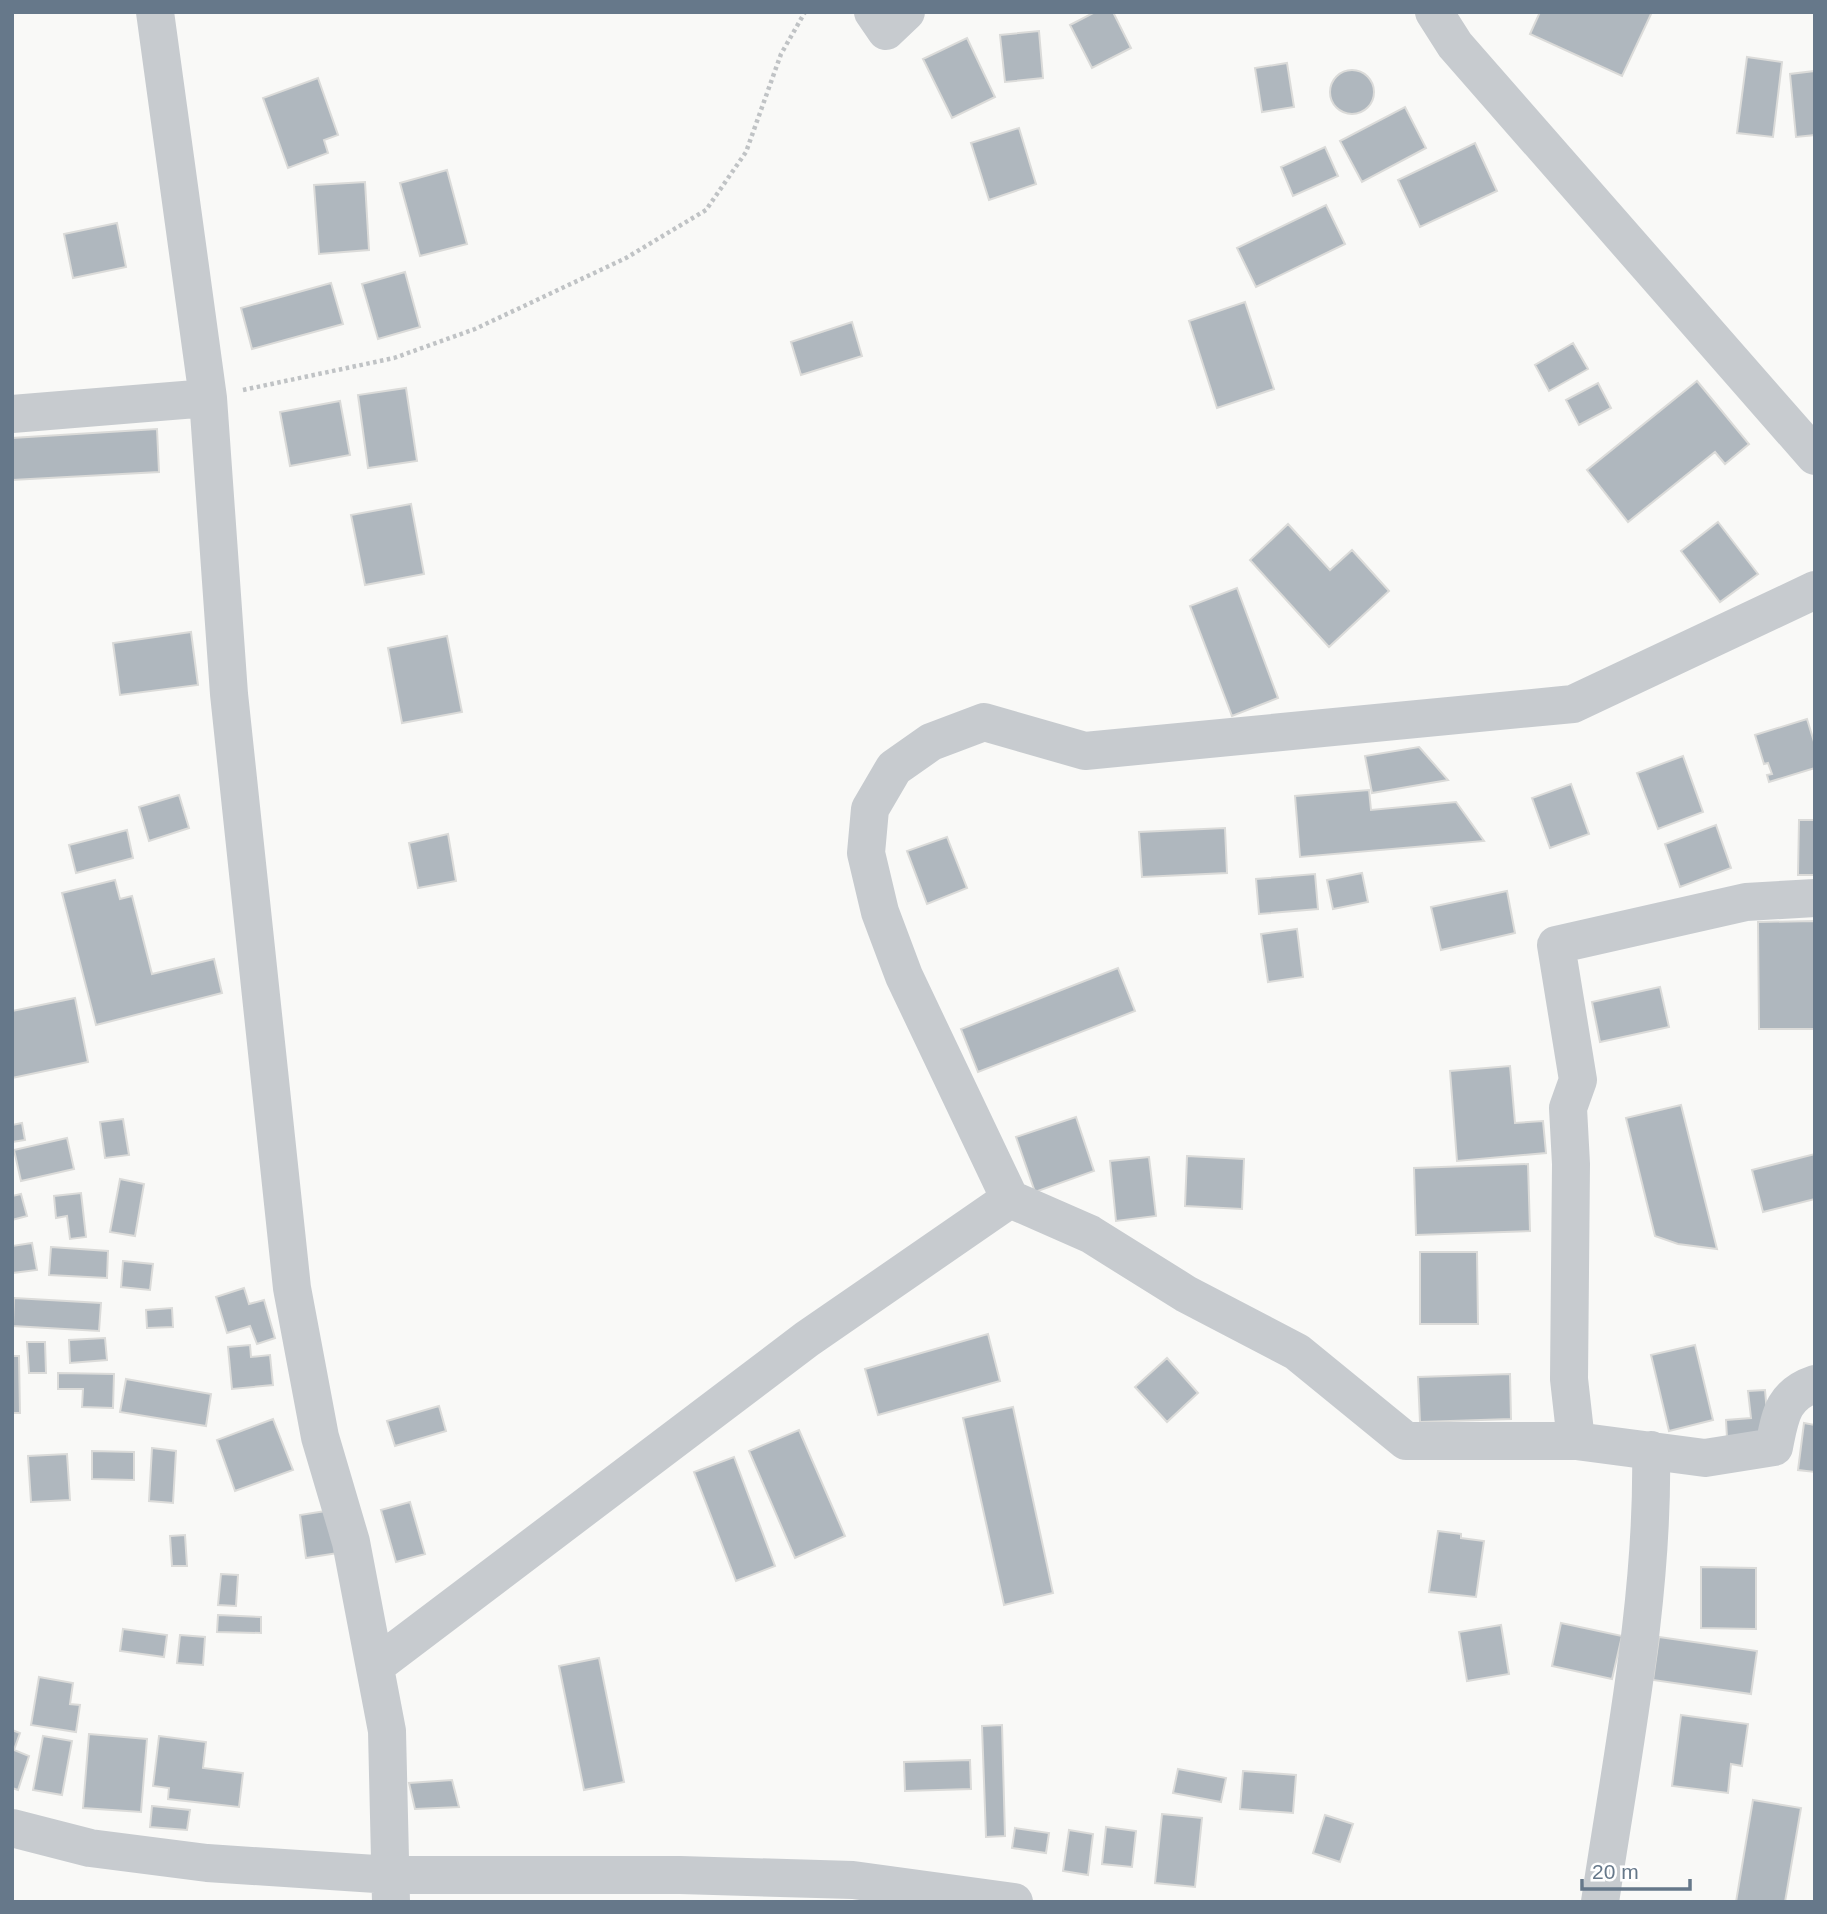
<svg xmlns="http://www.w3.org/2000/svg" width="1827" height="1914" viewBox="0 0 1827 1914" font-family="Arial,sans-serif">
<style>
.building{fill:#afb7be;stroke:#dbdbd9;stroke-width:2}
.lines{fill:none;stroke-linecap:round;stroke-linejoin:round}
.path{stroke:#c0c3c5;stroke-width:4.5;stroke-dasharray:3.5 3.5;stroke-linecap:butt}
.minor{stroke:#c7cbcf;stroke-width:38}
</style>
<rect width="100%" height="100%" fill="#f9f9f7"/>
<path class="building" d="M1095 12H1113L1131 48 1092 68 1070 25Z
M1540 12H1652L1622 76 1530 34Z
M1039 31 1043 78 1005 82 1000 35Z
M967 38 995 97 952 118 923 59Z
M1747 57 1782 62 1773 137 1737 133Z
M1287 63 1294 107 1262 112 1255 68Z
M1330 92a22 22 0 1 1 44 0a22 22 0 1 1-44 0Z
M1815 71V135L1796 137 1790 74Z
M318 78 338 135 324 140 328 153 288 168 263 98Z
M1405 107 1426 148 1362 182 1340 141Z
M1019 128 1036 184 989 200 971 143Z
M1475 143 1497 191 1420 227 1398 180Z
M1325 147 1338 176 1293 196 1281 167Z
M447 170 467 244 420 256 400 183Z
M365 182 369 250 319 254 314 185Z
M1326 205 1345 244 1256 287 1237 248Z
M117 223 126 267 73 278 64 234Z
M405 272 420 327 378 339 362 284Z
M331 283 343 324 252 349 241 308Z
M1245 302 1274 389 1217 408 1189 321Z
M852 322 862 356 801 375 791 342Z
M1573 343 1588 369 1549 391 1535 365Z
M1697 381 1749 444 1725 464 1715 452 1628 522 1587 470Z
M1598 383 1611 408 1579 425 1566 400Z
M406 388 417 461 368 468 358 395Z
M340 401 350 455 290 466 280 412Z
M157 429 159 472 12 480V438Z
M411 504 424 574 365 585 351 515Z
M1718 522 1758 574 1720 602 1681 551Z
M1288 524 1330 570 1352 550 1389 591 1329 647 1250 560Z
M1237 588 1278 698 1232 716 1190 606Z
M191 632 198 685 120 695 113 643Z
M447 636 462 712 402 723 388 648Z
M1807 719 1815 745V768L1769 782 1767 775 1772 774 1768 763 1764 764 1755 735Z
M1419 747 1448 780 1372 793 1365 756Z
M1683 756 1703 812 1658 829 1637 773Z
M1571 784 1589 834 1550 848 1532 798Z
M1369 790 1371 810 1456 802 1484 841 1300 857 1295 796Z
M179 795 189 828 149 841 139 807Z
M1799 820H1815V875H1798Z
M1716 825 1731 868 1680 887 1665 844Z
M1225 828 1227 873 1142 877 1139 832Z
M127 830 133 858 76 873 69 845Z
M448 834 456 881 418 888 409 843Z
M947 837 967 888 927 904 907 851Z
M1362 873 1368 902 1333 909 1327 880Z
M1315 874 1318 909 1259 914 1256 879Z
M115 880 120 899 132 896 152 974 214 959 222 993 96 1025 62 893Z
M1507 891 1515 933 1441 950 1431 907Z
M1814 921 1815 1029H1759L1758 922Z
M1297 929 1303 977 1268 982 1261 934Z
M1118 968 1135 1011 978 1072 961 1029Z
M1660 987 1669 1027 1600 1042 1592 1002Z
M75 998 88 1062 12 1078V1011Z
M1510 1066 1515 1123 1543 1121 1546 1153 1457 1161 1450 1071Z
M1681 1105 1717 1249 1678 1244 1655 1236 1626 1118Z
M1076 1117 1094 1171 1035 1192 1016 1137Z
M123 1119 129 1155 105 1158 100 1122Z
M22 1123 25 1140 12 1142V1125Z
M67 1138 74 1169 21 1181 14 1150Z
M1815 1154V1199L1763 1212 1752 1170Z
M1187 1156 1244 1159 1242 1209 1185 1206Z
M1149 1157 1156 1216 1116 1221 1110 1161Z
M1528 1164 1530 1231 1416 1235 1414 1168Z
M120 1179 144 1184 135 1236 110 1232Z
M81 1193 86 1237 70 1239 67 1216 56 1218 54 1196Z
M21 1194 27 1216 12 1220V1196Z
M32 1243 37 1270 12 1273V1246Z
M51 1247 108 1251 107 1278 49 1275Z
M1420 1252H1477L1478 1324H1420Z
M123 1261 153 1264 150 1290 121 1287Z
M244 1288 249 1304 264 1300 275 1338 257 1344 250 1326 227 1333 216 1297Z
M14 1298 101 1303 99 1331 13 1326Z
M172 1308 173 1327 147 1328 146 1310Z
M988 1334 1000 1381 878 1415 865 1369Z
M105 1338 107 1360 70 1363 69 1340Z
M27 1342H45L46 1373H29Z
M250 1345 251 1357 270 1355 273 1385 232 1389 228 1347Z
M1695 1345 1713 1420 1669 1431 1651 1355Z
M12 1356H19L20 1413H12Z
M1167 1358 1198 1393 1167 1422 1135 1387Z
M58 1373 114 1374 113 1408 82 1407 83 1389H58Z
M1510 1374 1511 1419 1420 1422 1418 1377Z
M126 1379 211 1394 206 1426 120 1412Z
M1765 1390 1769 1436 1727 1438 1726 1420 1751 1418 1748 1391Z
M439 1406 446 1431 395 1446 387 1421Z
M1013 1407 1053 1593 1004 1605 963 1418Z
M273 1419 293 1470 235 1491 217 1440Z
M1804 1423 1815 1425V1472L1798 1470Z
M799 1430 845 1536 795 1558 749 1451Z
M152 1448 176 1451 173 1503 149 1501Z
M92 1451 134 1452V1480L92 1479Z
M67 1454 70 1500 31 1502 28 1456Z
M734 1457 775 1566 736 1581 694 1472Z
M410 1502 425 1554 396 1562 381 1510Z
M332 1510 338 1553 306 1558 300 1515Z
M1438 1531 1461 1534V1538L1484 1541 1476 1597 1429 1592Z
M185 1535 187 1566H172L170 1536Z
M1701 1567 1756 1568V1629L1701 1628Z
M221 1574 238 1575 236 1606 218 1605Z
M218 1615 261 1617V1633L217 1632Z
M1561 1623 1622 1636 1612 1679 1552 1666Z
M1501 1625 1509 1674 1467 1681 1459 1632Z
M123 1629 167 1635 164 1657 120 1651Z
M180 1635 205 1637 203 1665 177 1663Z
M1659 1637 1757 1651 1751 1694 1653 1680Z
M599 1658 624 1782 584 1790 559 1666Z
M39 1677 73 1683 70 1704 80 1705 76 1732 31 1725Z
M1681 1715 1748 1724 1742 1766 1731 1764 1728 1793 1672 1786Z
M1002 1725 1005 1836 986 1837 982 1726Z
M12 1730 20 1733 14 1750 29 1756 18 1790 12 1788Z
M89 1734 147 1739 141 1812 83 1808Z
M43 1736 72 1741 62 1795 33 1790Z
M159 1736 206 1742 203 1768 243 1773 239 1807 168 1799 169 1788 153 1786Z
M970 1760 971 1789 905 1791 904 1762Z
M1178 1769 1226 1778 1221 1802 1173 1793Z
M1243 1771 1296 1775 1293 1813 1240 1809Z
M452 1780 459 1807 415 1809 409 1783Z
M1753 1800 1801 1808 1785 1902H1736Z
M152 1806 190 1810 187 1830 150 1827Z
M1162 1814 1202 1818 1195 1887 1155 1883Z
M1325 1815 1353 1824 1340 1862 1313 1853Z
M1106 1827 1136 1831 1132 1867 1102 1864Z
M1015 1828 1049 1833 1046 1853 1012 1848Z
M1069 1830 1093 1834 1088 1875 1063 1871Z"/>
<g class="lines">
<path class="path" d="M243 390 394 358 475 329 626 258 706 210 746 152 781 54 805 12"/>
<path class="minor" d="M155 12 208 398 229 694 292 1288 320 1437 351 1542 387 1731 391 1902
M873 12 886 31 906 12
M1434 12 1455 45 1815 456
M12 414 208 398
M1815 590 1573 704 1085 751 984 722 931 742 894 768 870 809 866 853 880 912 904 976 1010 1199 1090 1234 1186 1294 1297 1352 1406 1441H1576L1705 1458 1774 1447C1780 1417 1782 1395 1815 1384
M1576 1441 1569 1379 1571 1164 1568 1108 1578 1080 1556 945 1746 902 1815 898
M375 1666 807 1339 1010 1199
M12 1828 90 1848 207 1863 391 1875H680L853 1880 1014 1902
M1600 1902C1622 1754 1654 1599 1651 1450"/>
</g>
<rect width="1827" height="1914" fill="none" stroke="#66788a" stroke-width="28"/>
<path d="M1582 1879v10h108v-10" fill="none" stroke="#66788a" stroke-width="3.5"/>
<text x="1592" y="1879" font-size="21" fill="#66788a" stroke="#ffffff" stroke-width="5" paint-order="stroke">20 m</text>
</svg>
